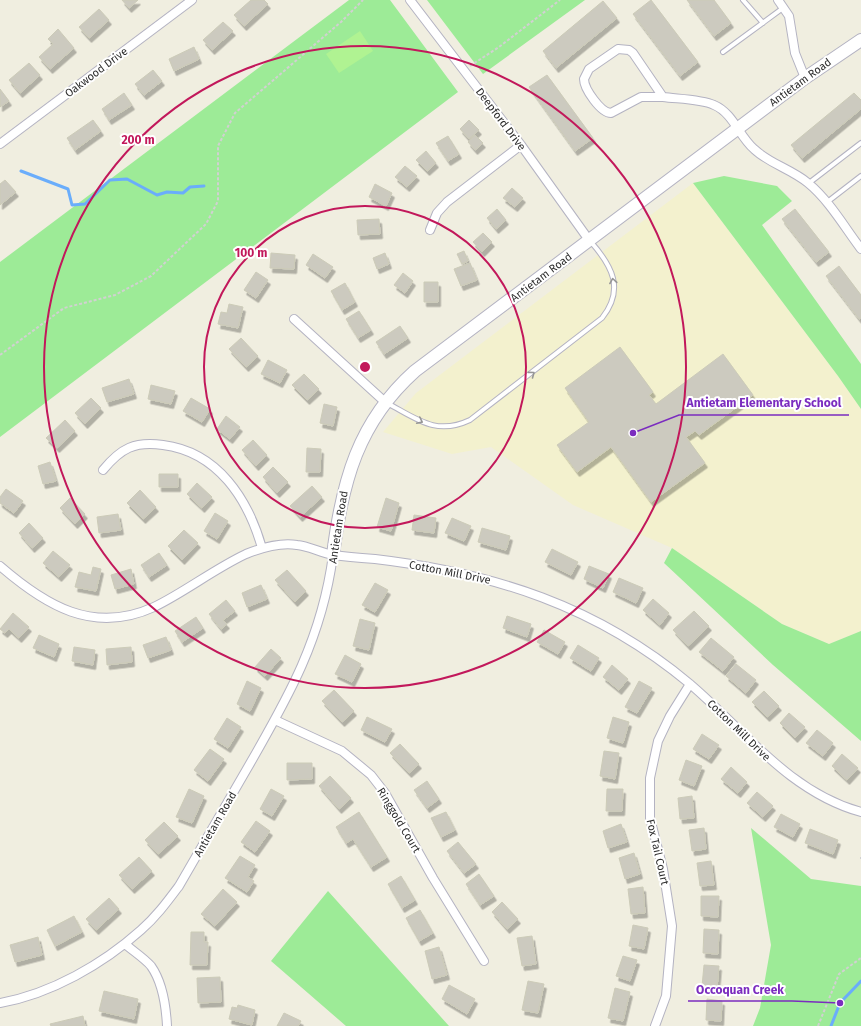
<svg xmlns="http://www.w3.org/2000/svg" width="861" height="1026" viewBox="0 0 861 1026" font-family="'Fira Sans',sans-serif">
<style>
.education{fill:#f3f1ce}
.green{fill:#9deb97}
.pitch{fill:#b0f392}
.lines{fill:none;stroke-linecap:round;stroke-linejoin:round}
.stream{stroke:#6aadfb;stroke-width:3}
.building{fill:#cccabf;stroke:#cccbb8;filter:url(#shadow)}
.lane-casing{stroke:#b4b3c2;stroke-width:6}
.street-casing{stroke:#b4b3c2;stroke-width:10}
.secondary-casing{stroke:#b4b3c2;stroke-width:14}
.path{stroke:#d1d1d1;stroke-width:2;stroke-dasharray:3 2;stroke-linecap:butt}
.lane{stroke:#fff;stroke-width:4}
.street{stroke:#fff;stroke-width:8}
.secondary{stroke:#fff;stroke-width:12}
.oneway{stroke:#969696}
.ring{fill:none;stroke:#c2185b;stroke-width:2}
.labels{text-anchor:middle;stroke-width:4;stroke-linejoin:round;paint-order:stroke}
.street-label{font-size:11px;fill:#2e2e2e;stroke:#fff}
.centre{fill:#c2185b;stroke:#fff;stroke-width:2}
.ring-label{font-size:12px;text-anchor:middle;font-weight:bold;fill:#c2185b;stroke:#fff;stroke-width:4;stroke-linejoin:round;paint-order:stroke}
.leader{fill:none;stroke:#7b2cbf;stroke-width:1.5}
.callout-dot{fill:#7b2cbf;stroke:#fff;stroke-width:1.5}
.callout-label{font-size:12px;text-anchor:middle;font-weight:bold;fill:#7b2cbf;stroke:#fff;stroke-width:4;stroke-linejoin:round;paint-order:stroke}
</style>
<defs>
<filter id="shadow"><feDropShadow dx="2.5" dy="4.5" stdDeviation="0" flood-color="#0004"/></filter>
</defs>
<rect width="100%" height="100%" fill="#f0eee0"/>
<path class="education" d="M693 183 838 376 861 409V631L829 644 782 624 672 548 573 505 491 447 452 454 383 432 416 393Z"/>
<path class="green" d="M349 0H390L458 92 0 437V262Z
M427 0H585L483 74Z
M724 176 777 186 792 201 762 225 861 364V409L838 376 693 183Z
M672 548 782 624 829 644 861 631V741L773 665 664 563Z
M751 828 811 879 861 886V1026H753L760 1008 771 945Z
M328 891 449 1026H346L271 961Z"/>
<path class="pitch" d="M360 31 373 51 339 73 326 54Z"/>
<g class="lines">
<path class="stream" d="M21 171 68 189 72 205 85 204 110 180 127 179 157 195 167 192 183 193 190 187 204 186
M831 1026 840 1003 861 981"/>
</g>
<path class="building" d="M122 0H138L129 8Z
M251 0H264L268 4 244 26 234 15Z
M651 0 698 62 680 76 633 14Z
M687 0H714L731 23 714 36Z
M603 1 617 18 556 68 543 51Z
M99 9 109 20 89 38 79 27Z
M223 22 233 31 212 50 203 40Z
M58 29 74 48 50 69 39 57 53 44 48 39Z
M194 47 199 59 174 71 169 59Z
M29 63 40 75 20 93 9 80Z
M153 70 162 81 144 95 135 84Z
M547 75 593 138 575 151 529 87Z
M0 89 9 101 0 107Z
M124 93 132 105 109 120 102 109Z
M854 93 861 100V109L802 158 791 145Z
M93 120 101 131 75 150 67 138Z
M469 120 479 130 469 139 460 129Z
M475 135 483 143 475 150 468 142Z
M448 136 459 154 448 161 436 143Z
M426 151 436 163 427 171 416 160Z
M405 166 417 176 407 187 395 177Z
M5 180 16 192 0 205V184Z
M375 184 392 193 386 206 369 197Z
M512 188 523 198 515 207 503 198Z
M497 209 506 220 496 229 487 218Z
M795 209 829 252 816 262 782 219Z
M379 219 380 234 358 235 357 220Z
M483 233 492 242 482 252 473 242Z
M464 251 468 261 462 264 457 254Z
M271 253 295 255 294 269 270 268Z
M385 253 389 264 377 269 373 258Z
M313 254 333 267 325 278 306 265Z
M470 263 477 280 461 286 454 269Z
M839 266 861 295V318L859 319 826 276Z
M256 272 268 280 256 298 244 290Z
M403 273 413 281 405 293 394 285Z
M424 282H438V302H424Z
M345 283 355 302 342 310 331 291Z
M229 304 243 307 238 328 218 324 221 312 227 313Z
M359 311 371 330 358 338 346 319Z
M400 326 408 338 384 354 376 342Z
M241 338 258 356 246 367 229 349Z
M620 347 653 392 649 395 656 404 723 354 753 395 699 435 695 431 686 437 705 463 651 502 611 447 577 472 557 445 589 422 565 388Z
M268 360 287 370 280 383 261 374Z
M304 374 319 389 307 400 292 385Z
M129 379 134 394 107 402 102 388Z
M151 385 175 391 171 404 148 399Z
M91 398 101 408 85 424 75 413Z
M191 398 210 409 202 422 183 411Z
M324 404 337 407 333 426 320 423Z
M226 416 240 427 230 439 217 429Z
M65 420 75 431 57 448 46 438Z
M253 440 267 455 256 466 242 450Z
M307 448 321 449 320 472H306Z
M50 462 56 481 43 484 38 466Z
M273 467 288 482 277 493 263 477Z
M159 474H178V487H159Z
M197 483 212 497 202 508 187 494Z
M312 486 322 497 300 517 290 506Z
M6 489 23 501 14 513 0 503V497Z
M140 490 156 507 143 519 127 503Z
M70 498 85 514 75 524 60 508Z
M386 498 399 503 391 531 377 527Z
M215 513 228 521 217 539 204 531Z
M118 514 121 530 99 533 97 517Z
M414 515 436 518 434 533 412 530Z
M452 518 471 526 464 541 445 533Z
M29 523 43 538 32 548 19 533Z
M482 528 510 536 506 550 478 542Z
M184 530 198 543 182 560 168 546Z
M552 549 578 562 571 575 545 562Z
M53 551 70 565 59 577 43 563Z
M159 553 167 565 149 577 141 565Z
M589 566 609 574 603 588 584 579Z
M93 567 101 569 96 591 75 587 79 572 91 575Z
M131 569 134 584 115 589 111 575Z
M287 570 306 591 295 602 275 580Z
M619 578 643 588 636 603 613 592Z
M375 583 388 590 375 612 362 605Z
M261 585 267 599 247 607 242 593Z
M653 599 669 613 660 625 643 610Z
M226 600 235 611 223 620 227 624 221 629 209 614Z
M694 611 709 626 688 646 673 630Z
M13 613 29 627 19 638 9 629 5 633 0 629Z
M507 616 531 624 527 637 503 628Z
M196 617 203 628 182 642 175 631Z
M360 619 375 623 369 650 353 646Z
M544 630 565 642 558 654 537 642Z
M39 635 59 644 54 657 33 648Z
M166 637 171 650 148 658 143 645Z
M711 638 734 657 723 671 699 652Z
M578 645 599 658 591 671 570 658Z
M74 647 95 650 93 665 72 661Z
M131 647 132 662 107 665 106 649Z
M271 649 281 658 265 676 255 667Z
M345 655 361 664 352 682 335 674Z
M736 664 756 680 746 693 726 676Z
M612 665 628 679 619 690 603 677Z
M247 681 261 688 250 711 237 704Z
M639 681 652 688 637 713 625 707Z
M334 690 354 711 342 722 322 701Z
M764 691 779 706 767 717 752 702Z
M789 713 805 727 795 738 780 723Z
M367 717 392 729 385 742 361 730Z
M613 717 629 722 623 743 607 738Z
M227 718 241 727 228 748 214 739Z
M817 730 833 743 823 756 806 743Z
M702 734 719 745 709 759 693 749Z
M400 744 419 764 409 773 390 753Z
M210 749 224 759 208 781 194 770Z
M604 751 619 753 615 779 600 776Z
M842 754 858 768 847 780 832 766Z
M686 760 702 766 694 786 679 780Z
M287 763H312V779L287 780Z
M731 767 747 782 738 793 721 779Z
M330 776 351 798 339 809 319 786Z
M427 781 439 799 427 808 414 790Z
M189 789 204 796 192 823 176 817Z
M271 789 284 796 272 816 260 809Z
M607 789H623L622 811H606Z
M757 792 773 806 763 817 747 803Z
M692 796 694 818 680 819 678 798Z
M359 812 387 857 371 867 353 839 346 843 336 827Z
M446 812 455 830 441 837 431 818Z
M781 814 800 824 793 837 774 827Z
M256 821 270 831 255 852 241 842Z
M164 822 178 836 158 854 145 840Z
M621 824 627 842 608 848 603 831Z
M704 828 706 849 692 851 689 830Z
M810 829 838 840 833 854 805 843Z
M458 842 476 864 464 873 447 851Z
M634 853 640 874 625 879 619 858Z
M240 856 255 865 248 877 254 881 247 892 225 878Z
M139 857 152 871 132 889 119 875Z
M711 861 714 885 700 886 697 863Z
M479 874 494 896 480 905 466 884Z
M401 876 415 900 402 908 388 884Z
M643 887 645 913 631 914 628 889Z
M223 889 237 902 215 926 201 914Z
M701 896H719L718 917 701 916Z
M109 898 119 909 96 930 86 919Z
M502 902 518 919 507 929 492 912Z
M420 910 433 933 419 941 406 918Z
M74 916 82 932 55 946 47 930Z
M633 925 648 928 644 949 629 946Z
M704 929 719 930 718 954 703 953Z
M191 932H204V942H208L207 965H190Z
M532 936 536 964 522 966 517 938Z
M38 937 42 955 15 962 10 945Z
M439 947 447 975 432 979 425 951Z
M623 956 637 960 630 981 616 976Z
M704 965 719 966 717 988 702 986Z
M220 977 221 1002 198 1003 197 978Z
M528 981 544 984 538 1013 522 1010Z
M449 985 475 999 467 1014 442 999Z
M615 988 630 992 623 1021 608 1018Z
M104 991 138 999 134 1019 99 1011Z
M707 999 722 1001 721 1021 706 1020Z
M238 1005 255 1010 252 1025 229 1019 232 1007 237 1008Z
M284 1013 301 1021 298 1026H277Z
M83 1016 85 1026H51L50 1024Z"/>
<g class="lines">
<g class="lane-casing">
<path id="lane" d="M743 0 763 23
M723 52 783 8
M809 183 861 143
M826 203 861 176
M387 403C417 419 436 436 470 420L602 318C625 289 612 266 591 242"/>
</g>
<g class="street-casing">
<path id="street" d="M410 0 521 145 589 240
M778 0 789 16 795 53 805 78
M618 49 629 50 633 53 663 97H641L611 113C601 113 584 89 584 79L589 69Z
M663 97C678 99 701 99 714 105 733 113 739 136 754 149 770 164 791 169 808 183 829 200 845 228 861 249
M0 144 192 0
M430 230 437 213 447 202 521 145
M294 319 385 402
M103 470C121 448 135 441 163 445 218 452 248 499 262 548
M0 566C45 605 93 635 154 607 185 592 214 569 246 554 261 548 280 542 297 545 309 546 321 553 334 555 347 557 361 558 375 559 494 573 597 606 690 684 744 730 789 792 861 812
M275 720 342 751 371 775 385 793 433 878 484 961
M125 944C133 951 144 958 151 966 163 983 166 1006 167 1026
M0 1003C51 994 103 964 141 930 156 917 167 902 179 886 202 846 225 807 248 767 289 696 322 638 333 555
M655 1026 666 996 672 926 663 869 650 818V778L658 741 670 716 690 684"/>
</g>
<g class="secondary-casing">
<path id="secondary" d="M333 555C342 482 358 422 415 371L805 78 861 40"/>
</g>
<path class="path" d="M470 66 499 47 560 0
M0 355 64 308 115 295 151 276 206 224 218 201V146L235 113 341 22 363 0
M861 857V859
M818 1026 839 974 861 958"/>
<use href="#lane" class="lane"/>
<use href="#street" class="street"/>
<use href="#secondary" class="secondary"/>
</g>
<defs><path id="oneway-chevron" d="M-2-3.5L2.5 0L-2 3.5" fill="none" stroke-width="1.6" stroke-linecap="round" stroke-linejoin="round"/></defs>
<g class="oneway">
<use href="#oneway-chevron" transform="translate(613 281) rotate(-99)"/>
<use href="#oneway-chevron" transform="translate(532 374) rotate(-37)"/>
<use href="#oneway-chevron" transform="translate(420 421) rotate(27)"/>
</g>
<g class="ring">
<circle cx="365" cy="367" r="161"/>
<circle cx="365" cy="367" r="321"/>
</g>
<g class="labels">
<g class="street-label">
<text transform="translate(96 72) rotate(-37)" y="4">Oakwood Drive</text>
<text transform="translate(800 82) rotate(-36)" y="4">Antietam Road</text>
<text transform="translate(501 119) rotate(53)" y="4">Deepford Drive</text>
<text transform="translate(541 277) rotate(-37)" y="4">Antietam Road</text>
<text transform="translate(338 527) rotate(-81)" y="4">Antietam Road</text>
<text transform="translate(450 572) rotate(11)" y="4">Cotton Mill Drive</text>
<text transform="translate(739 730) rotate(44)" y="4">Cotton Mill Drive</text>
<text transform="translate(399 820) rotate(59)" y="4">Ringgold Court</text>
<text transform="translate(215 824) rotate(-60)" y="4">Antietam Road</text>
<text transform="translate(658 852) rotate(77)" y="4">Fox Tail Court</text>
</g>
</g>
<circle cx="365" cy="367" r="6" class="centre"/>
<g class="ring-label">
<text x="138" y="144">200 m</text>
<text x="251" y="257">100 m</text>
</g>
<path class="leader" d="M633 433L679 415H849M840 1003L792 1001H688"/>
<g class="callout-dot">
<circle cx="633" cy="433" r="4"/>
<circle cx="840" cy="1003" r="4"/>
</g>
<g class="callout-label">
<text x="764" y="407">Antietam Elementary School</text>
<text x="740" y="994">Occoquan Creek</text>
</g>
</svg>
